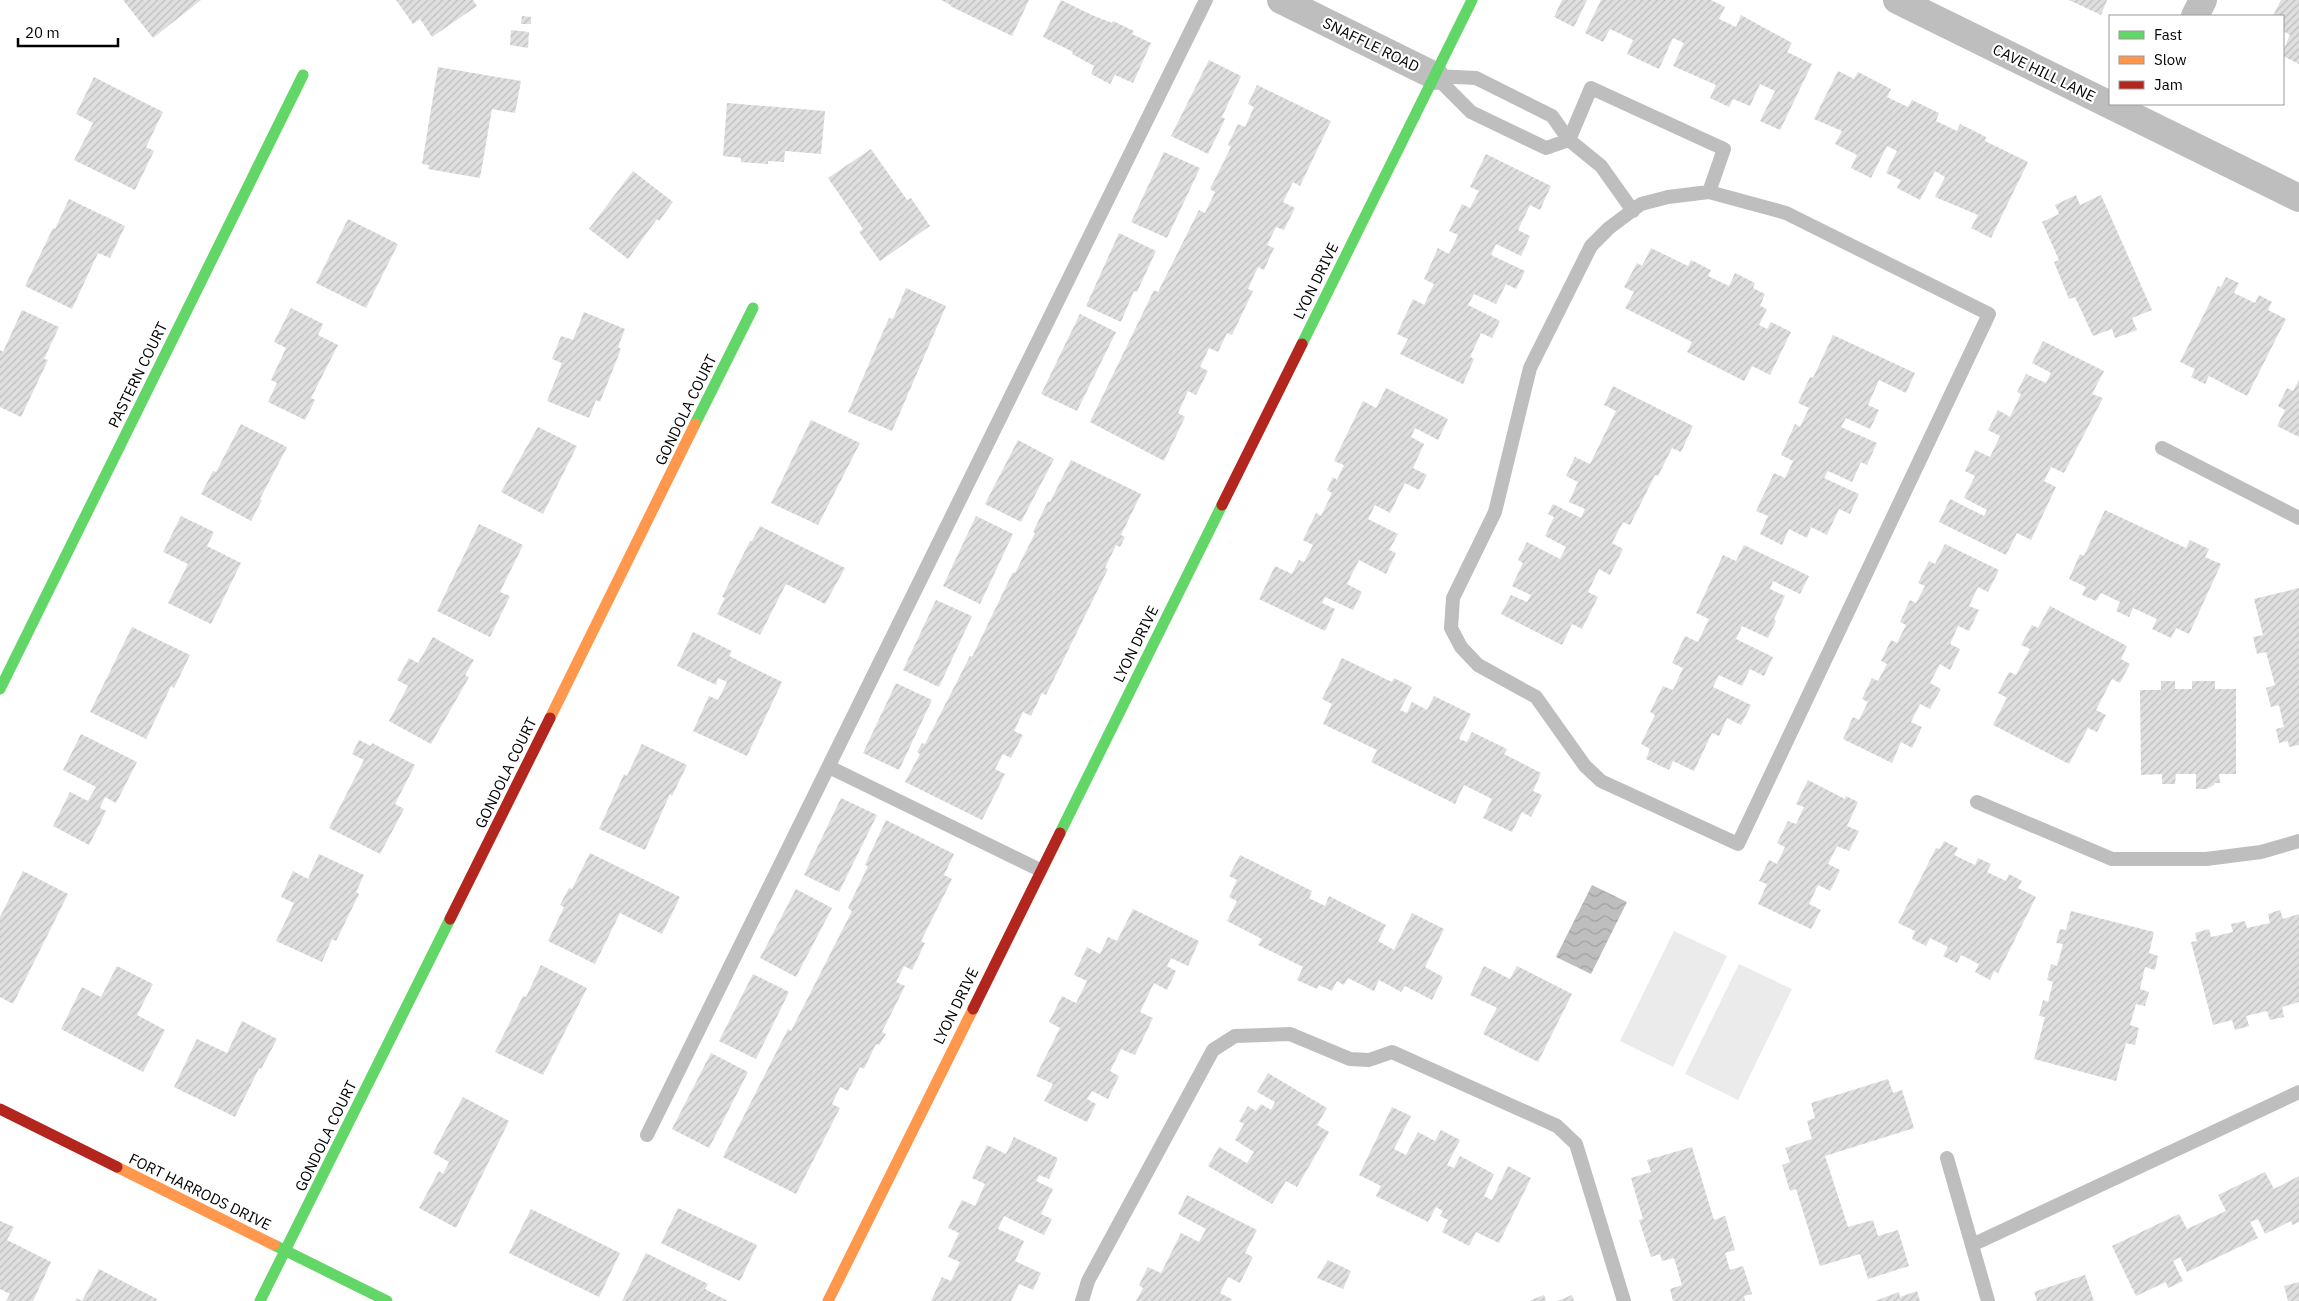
<svg xmlns="http://www.w3.org/2000/svg" width="2299" height="1301" viewBox="0 0 2299 1301" font-family="'IBM Plex Sans',sans-serif">
<style>
.park{fill:#ebebeb}
.water{fill:url(#water-waves)}
.building{fill:url(#building-hatch)}
.lines{fill:none;stroke-linecap:round;stroke-linejoin:round}
.lane{stroke:#bebebe;stroke-width:14}
.street{stroke:#bebebe;stroke-width:28}
.fast{stroke:#63d668;stroke-width:11}
.slow{stroke:#ff974d;stroke-width:11}
.jam{stroke:#b3261e;stroke-width:11}
.labels{text-anchor:middle;stroke-width:4.5;stroke-linejoin:round;paint-order:stroke}
.street-label{font-size:15px;fill:#000;stroke:#fff}
</style>
<defs>
<pattern id="water-waves" width="16" height="10" patternUnits="userSpaceOnUse" patternTransform="scale(1.25)"><rect width="16" height="10" fill="#bebebe"/><path d="M0 5q4-4 8 0t8 0" fill="none" stroke="#a2a2a2"/></pattern>
<pattern id="building-hatch" width="6" height="6" patternUnits="userSpaceOnUse" patternTransform="scale(1.25)"><rect width="6" height="6" fill="#dfdfdf"/><path d="M-1 1l2-2M0 6l6-6M5 7l2-2" fill="none" stroke="#bebebe"/></pattern>
</defs>
<rect width="100%" height="100%" fill="#fff"/>
<path class="park" d="M1674 931 1727 956 1673 1067 1620 1041Z
M1739 964 1792 989 1738 1100 1685 1074Z"/>
<path class="water" d="M1592 885 1627 902 1591 974 1556 957Z"/>
<path class="building" d="M123 0H201L153 38Z
M396 0H473L477 6 432 37 420 19 413 24Z
M941 0H1029L1012 36 950 6 951 5Z
M1061 0 1092 15 1112 23 1113 21 1134 31 1132 34 1151 43 1133 83 1115 75 1110 84 1091 74 1094 66 1072 54 1073 52 1043 37Z
M1562 0H1587L1574 27 1554 17Z
M1601 0H1711L1725 7 1719 19 1736 27 1741 15 1792 43 1787 52 1812 64 1780 130 1760 121 1775 91 1760 84 1750 106 1733 99 1729 107 1710 98 1716 85 1673 66 1684 43 1673 38 1659 69 1627 54 1633 40 1610 29 1603 42 1585 33Z
M2069 0H2107L2101 15Z
M2281 0H2299V64L2283 56V51L2290 35 2283 31V16H2273Z
M522 16 531 17V24H521Z
M511 30 529 32 528 48 510 45Z
M1209 60 1241 76 1222 117 1225 119 1208 154 1171 136Z
M438 67 521 81 515 113 492 109 480 178 428 169 429 165 422 164Z
M1838 71 1854 79 1858 72 1891 89 1887 97 1908 107 1912 100 1939 113 1936 121 1957 131 1960 124 1986 137 1985 141 2028 162 1991 238 1971 228 1978 215 1935 197 1945 177 1935 171 1920 200 1897 188 1901 180 1886 173 1897 151 1887 146 1871 178 1851 168 1857 155 1835 144 1842 131 1814 119Z
M94 77 163 112 146 147 154 151 135 190 74 160 93 123 76 114Z
M1257 85 1331 121 1300 186 1293 182 1283 202 1295 208 1284 230 1276 227 1267 245 1274 248 1264 270 1258 267 1248 289 1253 291 1232 335 1227 333 1218 352 1209 348 1200 367 1208 371 1196 395 1188 391 1178 413 1185 417 1164 461 1090 422 1154 290 1158 292 1199 210 1205 213 1215 192 1210 189 1231 147 1228 145 1238 124 1245 127 1254 107 1248 104Z
M727 103 825 111 821 154 785 151 784 162 768 161V164L741 162V158L723 156Z
M871 149 907 200 911 198 930 226 880 261 859 232 863 229 828 178Z
M1164 152 1200 168 1167 238 1131 222Z
M1486 154 1551 186 1540 210 1530 205 1518 230 1530 236 1521 256 1496 244 1491 255 1525 271 1516 289 1506 284 1496 304 1474 294 1468 305 1500 321 1492 338 1481 333 1470 357 1474 359 1463 384 1400 354 1408 339 1397 334 1413 299 1424 305 1434 284 1424 279 1438 248 1449 254 1458 235 1449 231 1462 204 1470 208 1479 191 1470 187Z
M633 171 673 202 659 221 657 219 628 259 589 229Z
M2076 195 2080 205 2101 195 2152 310 2132 318 2137 330 2115 338 2112 329 2093 336 2075 297 2069 299 2054 262 2059 260 2042 222 2059 214 2055 205Z
M69 199 125 226 110 258 98 253 72 309 25 286 53 228 55 229Z
M348 219 398 244 366 308 316 283Z
M1119 233 1156 251 1137 292 1134 291 1121 322 1086 306Z
M1651 248 1688 266 1691 260 1711 270 1708 276 1729 286 1735 273 1755 283 1753 288 1765 294 1760 306 1767 309 1759 325 1767 329 1771 322 1791 332 1770 375 1752 366 1744 381 1687 352 1692 342 1625 308 1634 292 1624 287 1637 263 1642 266Z
M2226 277 2239 283 2234 293 2255 303 2259 295 2272 302 2268 310 2286 319 2247 396 2209 376 2205 384 2191 377 2195 369 2180 362 2218 286 2221 287Z
M906 288 946 306 892 431 848 412 889 318 893 319Z
M291 308 323 324 318 335 338 345 311 398 315 400 305 420 268 402 277 383 271 380 286 348 274 342Z
M22 310 59 327 44 359 48 360 21 417 0 407V350L3 352Z
M584 312 625 329 618 347 621 349 600 402 596 400 589 418 547 401 562 363 552 359 561 336 573 340Z
M1080 314 1116 332 1077 411 1041 394Z
M1833 335 1915 373 1906 393 1879 380 1868 405 1879 410 1870 429 1846 418 1841 427 1877 443 1867 465 1861 462 1852 482 1828 471 1824 478 1859 494 1850 514 1839 509 1827 535 1811 527 1807 538 1789 529 1782 545 1760 534 1768 516 1756 511 1774 473 1785 478 1793 461 1781 455 1795 424 1800 427 1809 408 1798 403 1810 377 1813 378Z
M2043 341 2104 371 2092 394 2103 398 2064 473 2051 467 2044 481 2056 487 2031 540 2017 533 2006 555 1939 522 1950 499 1984 516 1987 510 1964 498 1975 476 1965 471 1975 450 1990 457 2000 436 1988 430 1998 410 2010 417 2021 394 2017 392 2026 374 2046 383 2051 373 2032 363Z
M2299 380V437L2277 426 2285 410 2278 406 2287 388 2293 391Z
M1613 386 1693 426 1681 452 1672 448 1658 476 1655 475 1630 525 1623 522 1612 543 1623 549 1610 575 1599 569 1588 592 1598 597 1582 629 1572 624 1562 645 1501 614 1511 595 1527 602 1531 595 1512 586 1523 563 1518 560 1527 542 1560 559 1566 547 1545 536 1554 517 1548 514 1553 504 1581 518 1585 509 1569 502 1578 482 1566 476 1575 457 1590 464 1616 411 1604 405Z
M1386 388 1448 419 1438 440 1415 428 1411 437 1424 444 1413 468 1427 475 1419 490 1405 483 1390 513 1375 505 1368 519 1398 534 1389 550 1396 553 1386 574 1359 560 1347 584 1362 592 1353 610 1325 597 1322 603 1335 609 1325 631 1259 599 1275 566 1292 574 1299 560 1304 562 1313 545 1303 540 1316 513 1321 516 1332 493 1327 490 1333 477 1337 480 1344 465 1334 461 1363 401 1376 408Z
M811 420 860 443 818 525 771 503Z
M241 424 287 447 260 499 262 500 251 521 201 494 213 471 216 472Z
M538 427 577 446 543 514 501 492Z
M1018 440 1054 459 1021 522 985 504Z
M1071 460 1141 494 1121 535 1125 537 1120 547 1116 545 1105 568 1108 569 1046 695 1042 693 1031 716 1023 712 1014 731 1023 735 1011 758 1003 754 995 769 1005 774 982 820 905 782 920 754 917 752 922 743 925 744 970 656 972 657 1013 572 1015 573 1035 533 1033 532 1048 501 1050 502Z
M2105 510 2186 548 2190 540 2209 549 2205 557 2221 564 2189 634 2176 628 2171 638 2152 629 2157 619 2133 608 2129 617 2116 611 2120 602 2101 593 2096 601 2082 595 2086 587 2069 579 2080 554 2084 556Z
M181 516 214 532 207 546 241 563 211 624 168 603 188 564 163 552Z
M976 516 1013 534 980 604 943 586Z
M479 524 523 545 500 592 510 596 490 637 437 611Z
M760 526 845 568 825 604 786 584 760 635 717 614 725 598 722 597 750 541H752Z
M1945 544 1999 570 1988 592 1978 587 1969 606 1979 610 1969 631 1958 626 1950 644 1960 649 1950 670 1940 664 1930 683 1941 689 1930 709 1920 704 1911 722 1922 727 1912 748 1901 742 1892 763 1843 739 1853 717 1859 720 1868 702 1862 699 1872 678 1878 681 1887 664 1881 661 1891 640 1897 643 1906 625 1900 622 1910 600 1916 603 1925 586 1918 583 1929 561 1935 564Z
M1744 545 1809 576 1800 594 1773 581 1770 589 1785 596 1774 619 1776 621 1768 638 1742 626 1736 639 1773 657 1764 676 1750 669 1742 686 1719 675 1713 687 1751 705 1741 725 1727 718 1719 736 1712 733 1694 771 1673 761 1669 770 1646 759 1650 749 1641 744 1655 715 1650 712 1663 686 1673 690 1683 668 1672 663 1685 636 1698 642 1709 619 1696 613 1723 555 1736 561Z
M2299 588V745L2289 747 2288 741 2279 743 2276 729 2284 727 2279 705 2271 707 2266 688 2275 685 2266 652 2257 654 2253 637 2263 635 2254 599Z
M936 600 972 616 939 687 903 670Z
M2050 606 2127 646 2121 659 2130 664 2120 683 2112 679 2096 710 2106 715 2097 732 2088 728 2069 764 1993 725 2007 698 1998 693 2009 672 2016 675 2030 649 2021 645 2032 625 2038 628Z
M132 627 190 655 174 688 171 686 146 739 90 712Z
M693 632 732 651 729 656 782 682 747 756 693 731 709 696 718 700 727 682 718 678 716 685 677 666Z
M433 637 474 660 465 675 469 677 431 744 389 721 408 686 397 680 409 658 418 663Z
M1342 658 1392 682 1394 678 1412 687 1400 710 1407 713 1412 702 1427 710 1434 696 1471 714 1459 739 1467 742 1472 732 1507 749 1504 754 1541 773 1533 791 1542 795 1531 817 1522 812 1512 832 1483 818 1492 799 1464 785 1455 804 1371 762 1377 750 1323 724 1332 704 1322 699Z
M2161 681H2175V689H2192V681H2215V689H2236V774H2219L2220 783H2214V785L2206 789H2196V774H2176L2175 784H2162V774L2141 775 2140 690H2161Z
M896 683 932 700 899 770 863 753Z
M81 734 137 762 116 803 105 797 100 808 106 811 89 845 53 826 70 792 88 801 96 787 63 770Z
M359 740 371 746 372 743 415 765 395 804 404 809 380 854 329 828 364 760 352 754Z
M642 744 687 765 672 796 670 794 645 850 599 829 624 774 627 776Z
M1808 780 1845 799 1846 796 1858 802 1847 826 1859 831 1849 851 1837 846 1828 864 1840 870 1830 891 1818 885 1809 904 1821 910 1811 929 1758 904 1767 884 1759 881 1769 860 1777 864 1785 847 1777 843 1788 821 1796 824 1804 807 1796 804Z
M841 798 877 815 839 892 804 875Z
M886 820 954 854 944 875 952 879 921 941 925 943 912 970 904 966 896 982 905 986 882 1032 886 1034 879 1045 876 1044 864 1069 860 1067 848 1091 840 1087 832 1104 840 1108 796 1194 723 1157 788 1029 791 1031 852 911 848 908 868 866 865 865Z
M1944 841 1958 848 1954 855 1975 865 1978 858 1991 864 1987 872 2006 881 2009 874 2022 881 2018 888 2036 897 1998 973 1994 971 1990 980 1975 972 1979 964 1961 955 1957 963 1943 956 1948 947 1930 938 1926 946 1912 939 1915 931 1898 923 1936 848 1940 849Z
M590 853 680 897 662 934 620 913 595 964 548 941 564 907 560 905 569 888 572 889Z
M319 854 364 875 356 892 359 894 336 941 332 939 322 962 276 941 294 903 281 897 293 871 308 879Z
M1240 855 1312 891 1309 898 1325 906 1329 896 1386 925 1378 941 1394 950 1412 913 1444 929 1425 967 1443 977 1432 1000 1405 986 1401 992 1379 980 1374 991 1348 978 1344 985 1337 981 1332 991 1319 985 1317 989 1297 980 1303 967 1258 945 1262 939 1227 921 1237 901 1229 897 1237 880 1229 876Z
M23 871 68 894 13 1004 0 997V917Z
M796 889 832 908 796 977 760 958Z
M1133 909 1199 941 1188 966 1171 958 1167 966 1176 971 1167 990 1154 983 1140 1012 1153 1018 1135 1055 1121 1049 1110 1071 1119 1076 1108 1099 1092 1091 1087 1099 1096 1104 1087 1122 1044 1101 1053 1084 1036 1076 1060 1028 1049 1022 1062 996 1076 1003 1087 981 1074 975 1087 947 1100 954 1108 937 1117 941Z
M2280 910 2283 919 2299 914V1002L2282 1007 2284 1017 2270 1020 2267 1011 2246 1016 2249 1026 2235 1030 2232 1020 2213 1025 2191 942 2197 941 2195 933 2209 929 2211 937 2233 932 2231 924 2245 921 2247 928 2270 923 2268 914Z
M2071 911 2154 932 2149 953 2158 956 2155 970 2145 967 2140 989 2149 992 2145 1006 2136 1004 2130 1025 2139 1028 2135 1045 2126 1043 2116 1081 2034 1059 2045 1017 2039 1016 2043 1000 2048 1002 2053 982 2047 980 2051 964 2057 966 2063 944 2056 943 2060 929 2066 930Z
M541 965 587 988 543 1075 495 1052 523 996 526 997Z
M117 966 153 984 137 1015 165 1030 143 1072 61 1029 82 987 101 997Z
M1484 966 1510 979 1517 966 1572 994 1538 1062 1483 1034 1497 1008 1470 995Z
M753 974 789 992 756 1059 719 1041Z
M242 1021 277 1039 261 1069 259 1068 235 1117 174 1087 197 1039 227 1053Z
M711 1053 748 1072 709 1148 672 1129Z
M1268 1073 1327 1108 1317 1125 1329 1132 1297 1187 1286 1181 1272 1204 1208 1166 1219 1147 1247 1163 1254 1152 1235 1140 1244 1124 1239 1121 1248 1106 1256 1111 1261 1104 1271 1110 1275 1102 1257 1092Z
M1888 1079 1893 1093 1902 1090 1914 1128 1825 1156 1848 1227 1873 1220 1878 1236 1898 1230 1909 1266 1868 1279 1860 1254 1820 1266 1796 1189 1790 1191 1782 1165 1790 1162 1785 1148 1812 1139 1807 1121 1815 1118 1811 1103Z
M463 1097 509 1121 456 1228 419 1208 439 1171 443 1174 449 1162 433 1153Z
M1392 1107 1411 1116 1394 1149 1406 1155 1418 1132 1435 1141 1441 1130 1460 1140 1447 1165 1454 1168 1460 1156 1494 1174 1484 1196 1492 1200 1508 1166 1531 1178 1499 1243 1476 1232 1469 1246 1442 1232 1448 1220 1440 1216 1443 1211 1436 1207 1428 1222 1376 1196 1381 1186 1359 1175Z
M1014 1137 1058 1158 1049 1179 1039 1175 1036 1181 1053 1189 1041 1214 1052 1219 1044 1235 1004 1216 998 1229 1024 1241 1015 1261 1041 1273 1033 1290 1019 1284 1011 1301H931L942 1277 951 1281 960 1262 948 1257 959 1233 948 1228 962 1200 975 1206 985 1184 972 1178 987 1145 1006 1154Z
M1692 1147 1714 1220 1725 1216 1735 1250 1725 1253 1730 1270 1743 1266 1752 1294 1744 1296 1745 1301H1673L1670 1289 1682 1285 1674 1258 1662 1261 1660 1254 1651 1257 1639 1220 1643 1219 1631 1178 1651 1172 1647 1160Z
M2265 1172 2274 1189 2299 1176V1222L2292 1225 2291 1221 2265 1234 2258 1219 2250 1222 2258 1238 2187 1272 2180 1257 2173 1261 2183 1281 2168 1288 2166 1282 2136 1296 2112 1246 2179 1214 2187 1229 2226 1211 2218 1195Z
M1187 1195 1257 1230 1245 1253 1253 1257 1240 1283 1228 1277 1220 1293 1232 1299 1231 1301H1136L1143 1288 1139 1285 1148 1267 1161 1273 1181 1233 1199 1242 1206 1229 1178 1214Z
M678 1208 757 1245 740 1281 661 1243Z
M531 1209 620 1253 599 1297 509 1253Z
M0 1221 14 1227 7 1240 51 1262 33 1301H6L10 1294 0 1289Z
M646 1253 708 1284 705 1289 728 1301H622Z
M1328 1260 1351 1271 1343 1289 1317 1278Z
M99 1269 157 1299 156 1301H75L77 1298 82 1301Z
M2085 1275 2094 1301H2037L2034 1292Z
M2299 1282V1301H2288L2284 1286Z
M1917 1291 1920 1301H1875L1899 1292 1900 1297Z
M1544 1295 1546 1301H1529Z
M1572 1295 1574 1301H1557Z"/>
<g class="lines">
<path class="lane" d="M1435 76 1471 112 1546 148 1569 140 1591 88 1724 149 1709 192
M1435 76 1476 78 1552 116 1569 140 1601 166 1633 211
M1709 192 1786 213 1989 314 1738 844 1601 781 1585 766 1536 697 1478 665 1461 647 1451 628 1453 598 1495 512 1530 368 1591 246 1609 228 1641 204 1668 197Z
M2162 448 2299 518
M829 767 1040 870
M1977 802 2112 859H2206L2261 852 2299 841
M647 1135 1206 0
M1947 1158 1988 1301
M1972 1245 2299 1092
M1082 1301 1088 1281 1213 1050 1235 1036 1290 1034 1350 1059 1369 1060 1392 1052 1557 1126 1576 1144 1624 1301"/>
<path class="street" d="M1281 0 1435 76
M1897 0 2299 198
M2195 16 2203 0"/>
<path class="fast" d="M1302 344 1472 0
M695 424 753 308
M0 689 303 75
M1060 833 1222 505
M274 1245 387 1301
M260 1301 450 919"/>
<path class="slow" d="M550 718 695 424
M117 1167 274 1245
M828 1301 973 1009"/>
<path class="jam" d="M1222 505 1302 344
M450 919 550 718
M973 1009 1060 833
M0 1109 117 1167"/>
</g>
<g class="labels">
<g class="street-label">
<text transform="translate(1371 45) rotate(26)" y="5">SNAFFLE ROAD</text>
<text transform="translate(2044 73) rotate(26)" y="5">CAVE HILL LANE</text>
<text transform="translate(1316 281) rotate(-64)" y="5">LYON DRIVE</text>
<text transform="translate(138 375) rotate(-64)" y="5">PASTERN COURT</text>
<text transform="translate(686 410) rotate(-64)" y="5">GONDOLA COURT</text>
<text transform="translate(1136 644) rotate(-64)" y="5">LYON DRIVE</text>
<text transform="translate(506 773) rotate(-64)" y="5">GONDOLA COURT</text>
<text transform="translate(956 1006) rotate(-64)" y="5">LYON DRIVE</text>
<text transform="translate(326 1136) rotate(-64)" y="5">GONDOLA COURT</text>
<text transform="translate(200 1192) rotate(26)" y="5">FORT HARRODS DRIVE</text>
</g>
</g>
<rect x="2109" y="15" width="175" height="90" fill="#ffffff" stroke="#999999"/>
<rect x="2119" y="31" width="25" height="8" fill="#63d668" stroke="#999999"/>
<text x="2154" y="40" font-size="15" fill="#000000">Fast</text>
<rect x="2119" y="56" width="25" height="8" fill="#ff974d" stroke="#999999"/>
<text x="2154" y="65" font-size="15" fill="#000000">Slow</text>
<rect x="2119" y="81" width="25" height="8" fill="#b3261e" stroke="#999999"/>
<text x="2154" y="90" font-size="15" fill="#000000">Jam</text>
<path d="M18 38v8h100v-8" fill="none" stroke="#000000" stroke-width="2.5"/>
<text x="25" y="38" font-size="15" fill="#000000" stroke="#ffffff" stroke-width="4" paint-order="stroke">20 m</text>
</svg>
